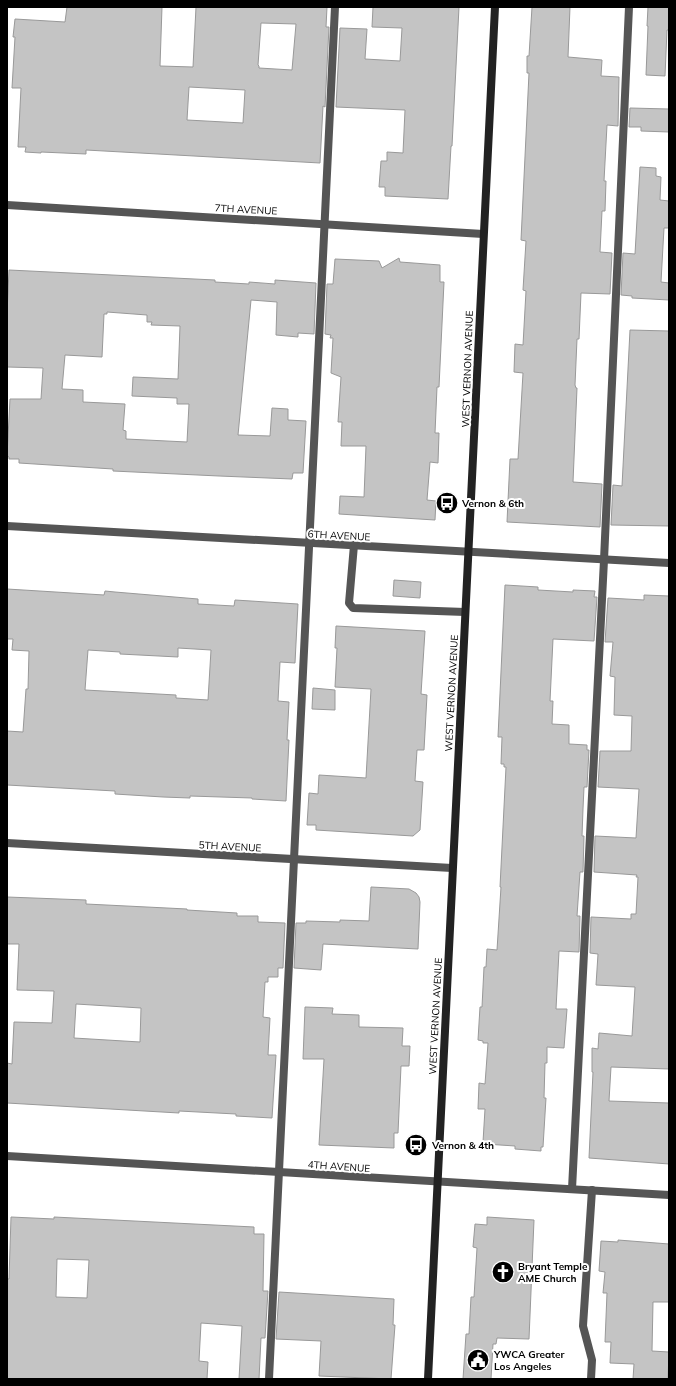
<svg xmlns="http://www.w3.org/2000/svg" width="676" height="1386" viewBox="0 0 676 1386" font-family="Mulish,sans-serif">
<style>
.building{fill:#c4c4c4;stroke:#999;fill-rule:evenodd}
.lines{fill:none;stroke-linecap:round;stroke-linejoin:round}
.lane{stroke:#555;stroke-width:8}
.street{stroke:#555;stroke-width:8}
.secondary{stroke:#222;stroke-width:8}
.labels{text-anchor:middle;stroke-width:4;stroke-linejoin:round;paint-order:stroke}
.street-label{font-size:10px;fill:#000;stroke:#fff}
.poi-label{font-size:10px;font-weight:bold;fill:#000;stroke:#fff;text-anchor:start}
</style>
<rect width="100%" height="100%" fill="#fff"/>
<path class="building" d="M67 7H162L160 66 193 67 196 7H327L326 27H329L325 107 323 106 320 163 86 150V154L41 152V153L25 152 26 147H18L21 88H12L15 37H13L15 19 65 22ZM261 23 296 24 292 70 259 68V66L258 65ZM189 87 245 90 243 123 187 120Z
M373 7H459L452 146H451L448 199 385 196V187H379L381 161H387V152L403 153 405 110 336 107 340 28 367 29 365 59 400 61 402 28 372 27Z
M532 7H570L568 57 602 60 601 76 619 77 618 126 607 125 604 181H606L605 211H602L600 252 612 253 610 294 581 293 579 339H577L575 385 576 388H577L573 482 602 484 600 527 507 522 510 459H518L523 373 514 372 515 344 523 345 526 291 523 290 526 241 521 240 529 73H527V56H529Z
M648 7H669V30H667L665 76 646 75 648 26H647Z
M630 108 669 109V132L641 131V127H629Z
M640 167 656 168V176L661 177 660 200 669 201V228H664L661 282 669 283V300L632 298V296L621 295 623 253 635 254Z
M399 258 400 262 440 265V282H444L439 387H437L435 433H439L438 463 430 462 427 500 436 501 435 520 339 514 340 496 364 497 366 446H341L342 422H338L341 377 331 373 333 338H330L331 335 325 334 327 284H333L335 259 379 261 382 268Z
M9 270 215 280V282L249 284V282L275 284V280L316 283 314 334 298 333V337L276 335 277 302 251 300 238 435 270 436 272 408 288 409V420L306 421 303 473H293L292 479 219 476 113 471V469L19 463V459H9V457L7 456 10 399H41L43 368 7 367V314ZM107 312 147 315V322H152L151 325 180 326 178 379 133 377 132 396 177 398V404H189L187 442 126 439V431L123 430 125 404 83 402V390L62 389 65 355 102 357 104 314H107Z
M630 330 669 331V526L611 525 613 485 622 486Z
M394 580 421 582 420 598 393 596Z
M505 585 538 587V590L573 592V590L595 591 594 597H597L594 641 553 639 550 701H553L552 724 569 725V744L587 745V750H589L587 787H584L583 809 582 836H584L583 872H580L577 916H580L579 952 559 951 556 1009H567L564 1048 547 1047V1063H545L544 1098H546L543 1147H541V1151L515 1149V1146L485 1144 486 1142H483L485 1109H478L479 1083 485 1084 488 1043H483V1041L478 1040 480 1007H482L484 967H486L487 949 497 950 501 887H500L506 767H504V764H501L502 737H498Z
M7 589 104 595 105 591 115 592 198 599V604L234 606 235 600 298 604 295 663 280 662 278 701 289 702 287 740H289L286 801 252 799V798L190 796V798L163 797 115 794V791L7 785V731L23 732 26 689H28L29 651 12 650 13 639H7ZM178 648 211 650 208 700 176 698V695L85 690 88 650 120 652V654L178 657Z
M644 595 669 596V1069L611 1067 609 1101 669 1103V1164L589 1158 593 1072H592V1048L598 1049 599 1033 632 1036 635 987 596 985 598 954 590 953 591 917 631 919V914H636L638 877H636L637 875 594 872 595 836 636 838 639 789 598 787 600 751H631L632 716 614 715 615 677 610 676 613 642H605L608 598 644 600Z
M336 626 425 631 421 694 427 695 424 750H417L415 781 423 782 420 830 413 836 316 830V825H307L309 793 318 794 319 775 366 778 371 689 335 687 337 648H335Z
M313 688 335 690V710L312 709Z
M371 887 409 889 416 893 419 897 420 902 418 949 323 944 321 970 294 968 296 923H306V921L340 922V920L369 921Z
M7 897 86 900V904L187 909V910L237 913V916H258V922L285 923 283 968H278V977H268V982H265L263 1017 270 1018 268 1055H276L272 1118 236 1116V1114L179 1111V1113L7 1103V1063L12 1064 14 1022 52 1023 54 991 17 990 19 944H7ZM76 1004 141 1008 140 1042 74 1038Z
M305 1007 333 1008 332 1014 359 1015V1027L403 1028 402 1046H410L409 1066H401L398 1133H394V1148L319 1145 324 1059H303Z
M11 1217 54 1219V1217L254 1227V1234H264L263 1291H268L265 1338H261L259 1379H239L242 1326 201 1323 199 1361 208 1362 207 1379H7V1279H9ZM57 1259 89 1260 87 1298 56 1297Z
M487 1217 534 1220 529 1339 497 1338 496 1344H493L491 1379H463L466 1334H469L471 1297H474L477 1248 473 1247 475 1224 487 1225Z
M618 1240 669 1244V1302H653L652 1351 669 1352 668 1379H633L634 1364 610 1363 611 1342H605L607 1293H603L605 1272 599 1271 601 1241 618 1242Z
M279 1292 394 1299 393 1325H395L391 1379 319 1376 321 1341 276 1339Z"/>
<g class="lines">
<path class="lane" d="M354 545 349 603 353 608 465 612
M572 1189 604 560 629 7
M269 1379 335 7
M591 1379 592 1360 583 1326 592 1190"/>
<path class="street" d="M7 205 483 234
M7 526 669 563
M7 843 452 868
M7 1156 669 1195"/>
<path class="secondary" d="M428 1379 495 7"/>
</g>
<defs>
<g id="bus-disc" transform="scale(1.15)"><circle r="9.5" fill="#000" stroke="#fff"/><path d="M-5-6H5V4H4V6H2V4H-2V6H-4V4H-5ZM-3.5-4V0h7V-4ZM-3.5 1.2v1.5H-2V1.2ZM2 1.2v1.5H3.5V1.2Z" fill="#fff"/></g>
<g id="church-disc" transform="scale(1.15)"><circle r="9.5" fill="#000" stroke="#fff"/><path d="M-1.2-6h2.4v3.5h3.3v2.4h-3.3V6h-2.4V-.1h-3.3v-2.4h3.3Z" fill="#fff"/></g>
<g id="civic-disc" transform="scale(1.15)"><circle r="9.5" fill="#000" stroke="#fff"/><path d="M-.6-6.5H3V-4.5H.6V-3L4-1V1h2V6H-6V1h2V-1L-.6-3ZM-1.2 2.5V6h2.4V2.5Z" fill="#fff"/></g>
</defs>
<g fill-rule="evenodd">
<use href="#bus-disc" x="447" y="503"/>
<use href="#bus-disc" x="416" y="1145"/>
<use href="#church-disc" x="503" y="1272"/>
<use href="#civic-disc" x="478" y="1360"/>
</g>
<g class="labels">
<g class="street-label">
<text transform="translate(246 209) rotate(3)" y="4">7TH AVENUE</text>
<text transform="translate(467 369) rotate(-88)" y="4">WEST VERNON AVENUE</text>
<text transform="translate(339 535) rotate(3)" y="4">6TH AVENUE</text>
<text transform="translate(451 693) rotate(-87)" y="4">WEST VERNON AVENUE</text>
<text transform="translate(230 846) rotate(3)" y="4">5TH AVENUE</text>
<text transform="translate(435 1016) rotate(-87)" y="4">WEST VERNON AVENUE</text>
<text transform="translate(339 1166) rotate(4)" y="4">4TH AVENUE</text>
</g>
<g class="poi-label">
<text x="462" y="507">Vernon &amp; 6th</text>
<text x="432" y="1149">Vernon &amp; 4th</text>
<text x="518" y="1270">Bryant Temple<tspan x="518" dy="12">AME Church</tspan></text>
<text x="494" y="1358">YWCA Greater<tspan x="494" dy="12">Los Angeles</tspan></text>
</g>
</g>
<rect width="676" height="1386" fill="none" stroke="#000000" stroke-width="16"/>
</svg>
